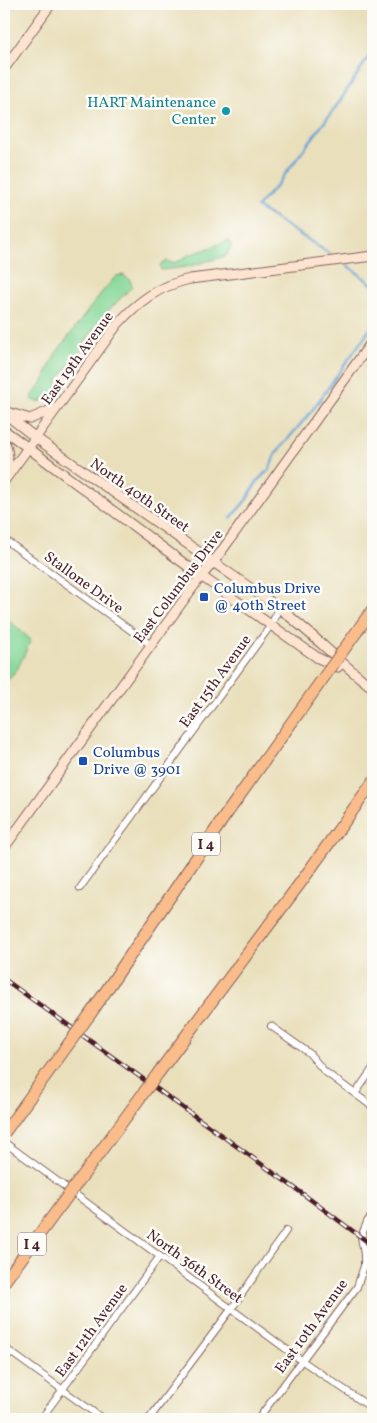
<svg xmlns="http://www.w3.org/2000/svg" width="377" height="1423" viewBox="0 0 377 1423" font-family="Vollkorn,serif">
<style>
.green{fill:#85d798;stroke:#687b62}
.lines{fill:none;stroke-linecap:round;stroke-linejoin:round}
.stream{stroke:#63a0d4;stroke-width:2.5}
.street-casing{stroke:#82625d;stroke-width:8}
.secondary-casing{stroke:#82625d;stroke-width:11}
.highway-casing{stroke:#82625d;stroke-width:13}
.street{stroke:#fff;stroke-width:6}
.secondary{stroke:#fde4d0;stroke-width:9}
.highway{stroke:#f9bc8a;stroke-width:11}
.rail-casing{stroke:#4a1f2b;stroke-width:4.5}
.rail{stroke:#fdfcf7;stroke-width:2.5;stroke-dasharray:8;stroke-linecap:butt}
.highway-bridge-casing{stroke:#82625d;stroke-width:13;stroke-linecap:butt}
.highway-bridge{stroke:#f9bc8a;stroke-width:11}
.culture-dot{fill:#0f9aa8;stroke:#fdfcf7;stroke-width:2}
.transit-dot{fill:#1a4fb4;stroke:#fdfcf7;stroke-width:2}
.labels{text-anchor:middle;stroke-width:5;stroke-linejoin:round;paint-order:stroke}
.shield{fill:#fdfcf7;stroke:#806168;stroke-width:1}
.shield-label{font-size:14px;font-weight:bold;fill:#4a1f2b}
.culture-label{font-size:15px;fill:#0d838f;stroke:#fdfcf7;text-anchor:end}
.street-label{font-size:15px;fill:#4a1f2b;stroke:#fdfcf7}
.transit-label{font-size:15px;fill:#164399;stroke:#fdfcf7;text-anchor:start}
</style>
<rect width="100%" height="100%" fill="#fdfcf7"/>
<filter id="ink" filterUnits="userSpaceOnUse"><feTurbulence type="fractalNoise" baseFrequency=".02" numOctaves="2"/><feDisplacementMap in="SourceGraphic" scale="10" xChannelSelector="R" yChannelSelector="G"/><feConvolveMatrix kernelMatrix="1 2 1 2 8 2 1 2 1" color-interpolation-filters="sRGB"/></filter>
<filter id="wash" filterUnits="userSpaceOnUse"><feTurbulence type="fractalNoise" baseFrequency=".0096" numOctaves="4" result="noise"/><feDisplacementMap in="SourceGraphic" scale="20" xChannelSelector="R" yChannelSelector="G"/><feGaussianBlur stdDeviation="1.12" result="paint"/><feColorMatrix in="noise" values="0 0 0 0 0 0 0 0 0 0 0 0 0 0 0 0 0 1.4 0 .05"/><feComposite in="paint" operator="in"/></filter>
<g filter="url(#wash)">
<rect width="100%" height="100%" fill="#e9dfbb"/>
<path class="green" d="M229 240 231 246 226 256 186 267 161 270 160 265 166 261 173 263 182 260 188 255 201 251Z
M123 275 130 280 132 287 104 315 85 342 82 350 59 378 56 390 48 398 39 402 32 400V396L42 383 56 353 102 292 116 276Z
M4 616 31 640 18 668 4 685Z"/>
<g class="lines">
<path class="stream" d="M330 254 257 207 277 185 338 104 373 50
M347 265 373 285
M231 518 247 499 258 480 269 470 276 453 311 412 373 325"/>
</g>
</g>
<g filter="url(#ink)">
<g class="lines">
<g class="street-casing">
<path id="street" d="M4 539 151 645
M80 888 271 625 279 608
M271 1026 309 1053 324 1071 373 1107
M355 1094 373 1068
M4 1142 301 1360 373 1409
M9 1351 103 1419
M41 1419 160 1256
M149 1419 232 1308 286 1231
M258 1419 357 1287 364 1266V1254L361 1237 367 1222 373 1214
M370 1419 373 1415"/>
</g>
<g class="secondary-casing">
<path id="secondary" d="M4 69 51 4
M7 412 30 419 56 408
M4 413 36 438 279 608C312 633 340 663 373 688
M4 430 201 576 318 658 338 667
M4 441C10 453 8 464 5 477
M4 481 117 325C138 301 159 286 190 279L373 256
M4 848 196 583 218 556 373 340"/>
</g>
<g class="highway-casing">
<path id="highway" d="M350 641 373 609
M91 1013 225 816 324 677
M159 1072 301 882 373 782
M4 1282 61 1205"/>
</g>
<use href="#street" class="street"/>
<use href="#secondary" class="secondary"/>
<use href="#highway" class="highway"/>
<g class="rail-casing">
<path id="rail" d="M4 979 303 1194 373 1246"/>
</g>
<use href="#rail" class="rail"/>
<g class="highway-bridge-casing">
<path id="highway-bridge" d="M324 677 350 641
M4 1133 91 1013
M61 1205 159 1072"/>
</g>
<use href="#highway-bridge" class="highway-bridge"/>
</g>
</g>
<circle class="culture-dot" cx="226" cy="111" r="5"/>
<g class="transit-dot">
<rect x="199" y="592" width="10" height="10" rx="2.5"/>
<rect x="78" y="756" width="10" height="10" rx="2.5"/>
</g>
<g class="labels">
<g class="shield">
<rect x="192" y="832.5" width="28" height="23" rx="4"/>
<rect x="18" y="1232.5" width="28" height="23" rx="4"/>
</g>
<g class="shield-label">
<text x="206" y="849">I 4</text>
<text x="32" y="1249">I 4</text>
</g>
<g class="culture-label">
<text x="216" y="107">HART Maintenance<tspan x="216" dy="17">Center</tspan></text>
</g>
<g class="street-label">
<text transform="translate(77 358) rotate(-54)" y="5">East 19th Avenue</text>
<text transform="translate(140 495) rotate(35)" y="5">North 40th Street</text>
<text transform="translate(84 582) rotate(36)" y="5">Stallone Drive</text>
<text transform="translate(178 586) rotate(-53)" y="5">East Columbus Drive</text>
<text transform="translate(215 681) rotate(-54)" y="5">East 15th Avenue</text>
<text transform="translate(195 1266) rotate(36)" y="5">North 36th Street</text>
<text transform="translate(311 1326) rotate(-54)" y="5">East 10th Avenue</text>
<text transform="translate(91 1330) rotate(-54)" y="5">East 12th Avenue</text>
</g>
<g class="transit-label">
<text x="214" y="593">Columbus Drive<tspan x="214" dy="17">@ 40th Street</tspan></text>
<text x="93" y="757">Columbus<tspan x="93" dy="17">Drive @ 3901</tspan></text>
</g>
</g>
<rect width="377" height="1423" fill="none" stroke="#fdfcf7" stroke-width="20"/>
</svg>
